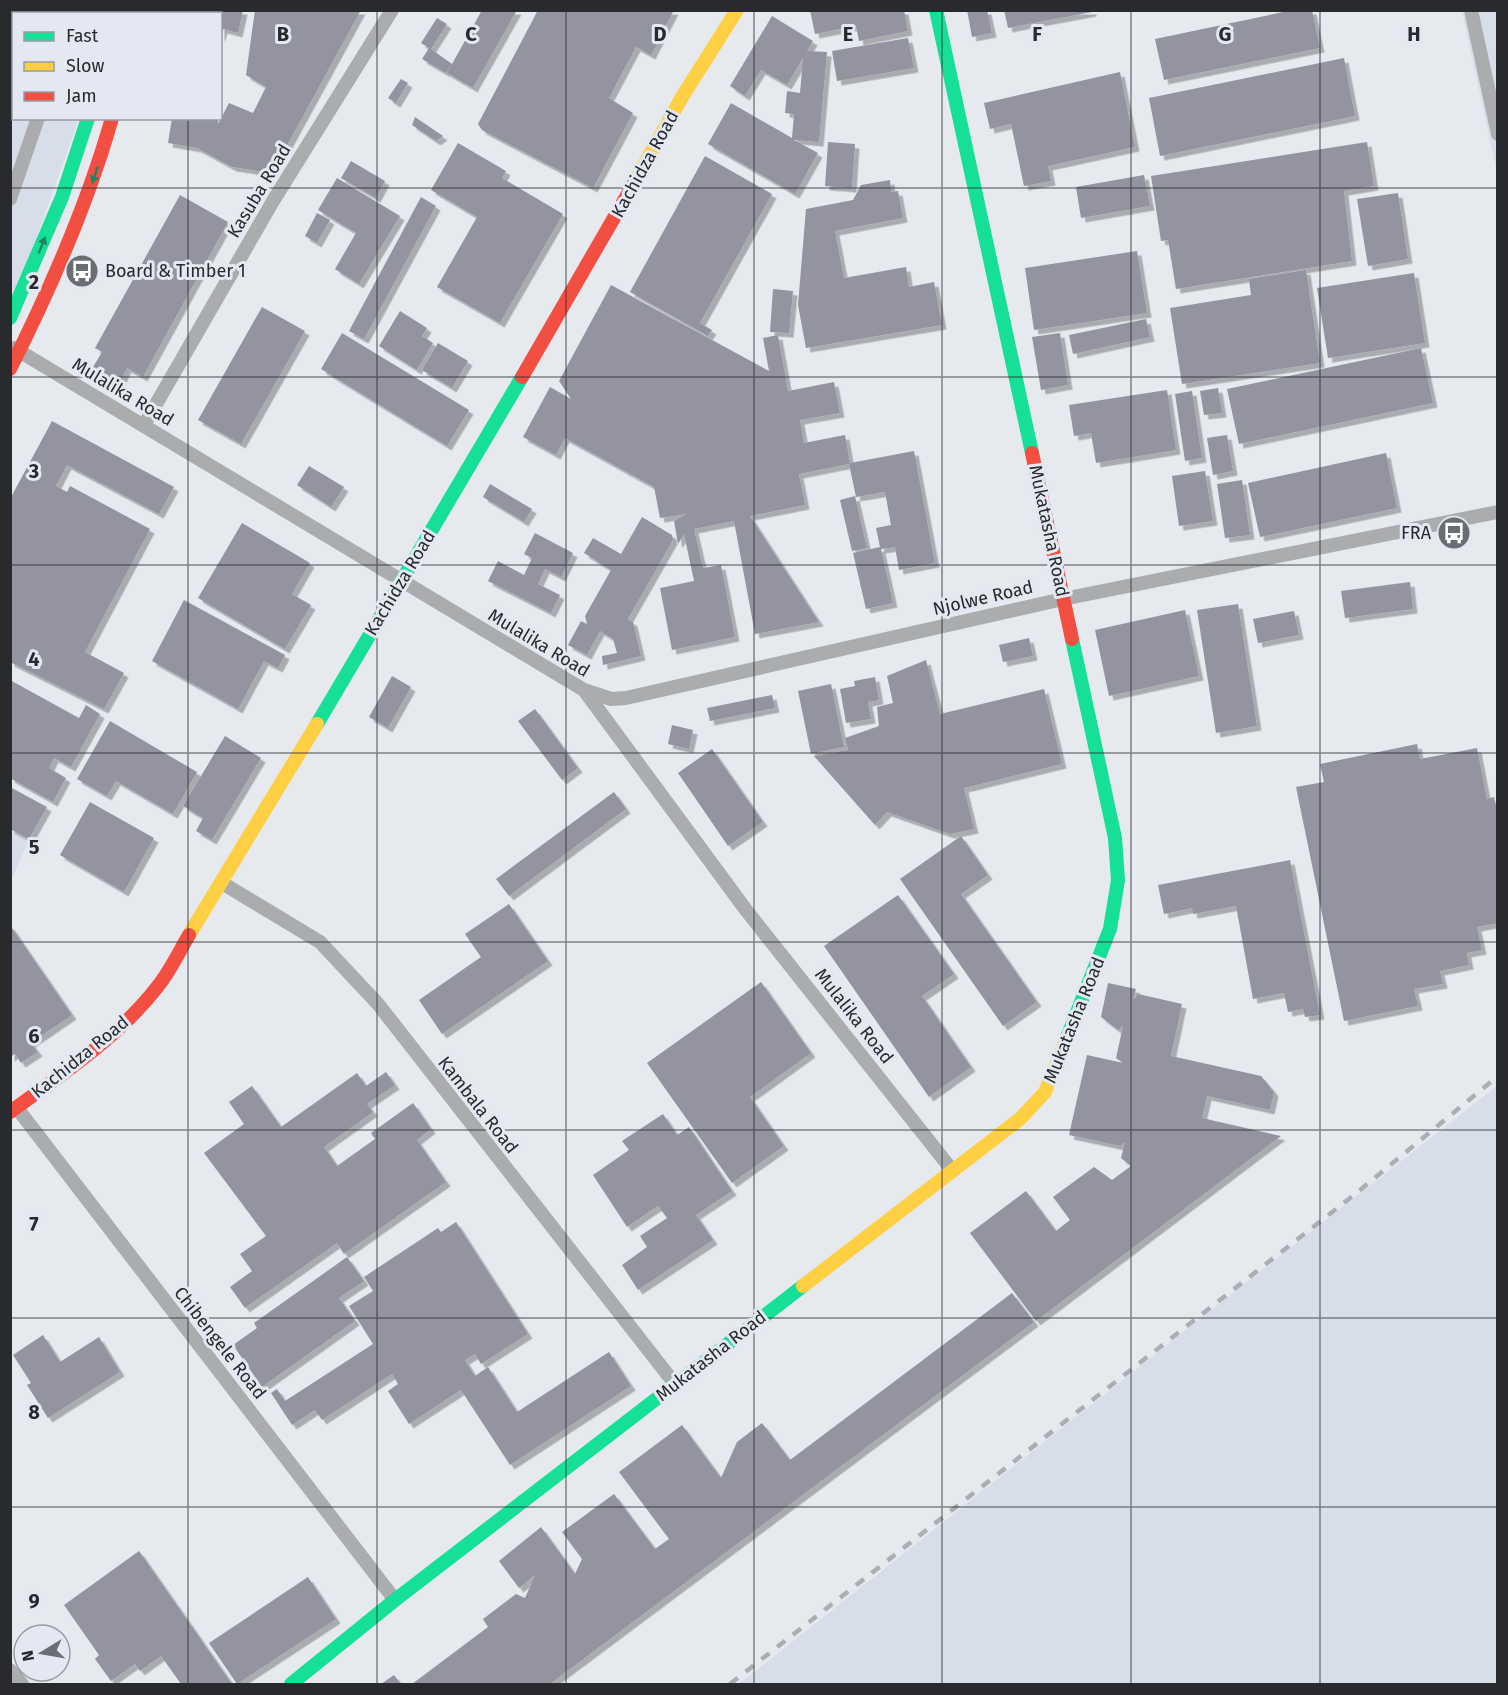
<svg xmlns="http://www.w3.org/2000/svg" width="1508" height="1695" viewBox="0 0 1508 1695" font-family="'Fira Sans',sans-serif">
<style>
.built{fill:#d8dee9}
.building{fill:#9493a0;filter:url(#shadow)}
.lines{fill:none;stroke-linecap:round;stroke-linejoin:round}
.street{stroke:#aaacad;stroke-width:14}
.fast{stroke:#16e098;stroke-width:14}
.slow{stroke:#ffcf43;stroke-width:14}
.jam{stroke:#f24e42;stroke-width:14}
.rail{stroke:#adaeb2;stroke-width:4.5;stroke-dasharray:10 10;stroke-linecap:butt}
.oneway{fill:#1f8563}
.grid{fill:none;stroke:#282a2e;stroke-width:1.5;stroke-opacity:0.55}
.labels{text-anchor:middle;stroke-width:6;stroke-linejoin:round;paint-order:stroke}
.street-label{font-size:18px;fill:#282a2e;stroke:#e3e8f2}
.poi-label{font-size:18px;fill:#282a2e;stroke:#e3e8f2;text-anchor:start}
.grid-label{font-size:20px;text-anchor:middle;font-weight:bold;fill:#282a2e;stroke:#e3e8f2;stroke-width:6;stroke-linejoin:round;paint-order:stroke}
</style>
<defs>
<filter id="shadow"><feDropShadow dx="4.5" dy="4.5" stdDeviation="0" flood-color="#0004"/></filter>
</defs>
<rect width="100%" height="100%" fill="#e6e9ee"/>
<path class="built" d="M11 11H116V14H14V118L79 119 11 308Z
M1462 11H1497V173Z
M10 830 29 841 11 880H10Z
M1497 1086V1684H739L1197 1321Z"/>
<path class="building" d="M198 10H243L238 33 223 29 220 38V14H197Z
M255 10H361L272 173 232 167 197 148 168 143 172 118H218V124L229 103 253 113 266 87 246 75Z
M482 10H517L473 88 447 73Z
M538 10H674L651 55 636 47 609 98 633 113 593 188 482 130 478 124Z
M810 10H904L908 31 859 41 856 26 815 34Z
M967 10H987L992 33 972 37Z
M1004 10H1092V12L1008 28Z
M1293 10H1312L1320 48 1164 80 1155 39Z
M772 16 813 41 807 51 827 52 819 142 794 140 818 153 795 194 708 144 731 103 792 138 794 114 785 113 787 91 800 93 803 58 787 85 761 70 745 96 730 86Z
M437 18 447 24 431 49 452 64 446 73 422 59 429 48 421 43Z
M10 23H14L11 92H10Z
M908 38 914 68 837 81 832 51Z
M1344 58 1355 116 1160 156 1149 98Z
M1120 72 1135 147 1048 166 1051 181 1024 186 1011 124 990 129 984 103Z
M401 79 408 83 396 103 388 98Z
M415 117 443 136 436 141 412 125Z
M828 142 855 144 852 188 825 186Z
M1367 142 1374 186 1344 191 1352 261 1176 289 1168 240 1161 241 1151 176Z
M458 143 506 171 502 178 563 214 500 323 437 287 477 217 431 190Z
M705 156 772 194 700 323 712 330 708 336 630 292Z
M351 161 385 181 376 198 341 178Z
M1144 175 1150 206 1081 218 1076 187Z
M337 178 400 216 359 284 335 269 356 233 318 210Z
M890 180 891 192 898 191 903 218 835 231 844 278 906 267 909 287 934 282 942 325 806 348 798 305 806 209 853 200 861 185Z
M1398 193 1408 259 1368 266 1357 199Z
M180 195 228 222 143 377 127 368 120 382 93 367 102 352 95 348Z
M421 197 436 206 364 339 349 331Z
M317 213 330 220 317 243 305 236Z
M1137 251 1147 313 1034 330 1025 268Z
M1306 270 1320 363 1182 384 1170 308 1251 295 1249 279Z
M1414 273 1425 343 1328 358 1317 288Z
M611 285 769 371 763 338 778 335 788 391 834 382 840 413 800 420 804 443 845 435 850 463 914 451 935 563 899 570 895 547 881 549 893 603 866 609 853 553 880 547 876 528 891 525 885 492 856 497 849 464 799 474 805 505 750 516 819 622 755 634 734 521 694 529 703 568 721 565 735 637 672 650 660 588 694 581 684 534 678 544 674 521 686 514 660 518 654 487 565 438 556 455 523 437 550 387 571 399 559 381Z
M773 289 793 291 789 333 770 332Z
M262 307 305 331 241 444 198 420Z
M400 311 427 328 422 336 433 343 417 370 379 346Z
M1146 319 1150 337 1073 354 1069 335Z
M342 333 469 410 447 446 321 369Z
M1060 333 1068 385 1041 390 1032 337Z
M438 343 468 361 452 388 422 370Z
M1421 348 1433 403 1239 444 1227 389Z
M1218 388 1222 413 1204 415 1200 391Z
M1167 390 1176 450 1096 463 1091 433 1074 436 1069 405Z
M1192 391 1202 458 1185 461 1175 394Z
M52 421 174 487 159 514 67 465 56 486 67 492 70 486 150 529 85 652 124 673 104 709 10 662V499Z
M1227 435 1233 471 1213 475 1207 438Z
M1386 453 1397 508 1260 537 1248 483Z
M309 466 344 487 331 507 297 485Z
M1205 471 1213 521 1179 526 1172 476Z
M1242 480 1250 535 1225 538 1217 484Z
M490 484 532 509 524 522 483 497Z
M855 496 867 548 852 551 840 500Z
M642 517 672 535 673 540 628 619 633 622 641 656 603 665 602 656 617 653 613 639 600 631 587 655 568 645 581 621 587 624 585 616 611 570 584 553 593 538 621 554Z
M242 523 310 563 292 594 311 605 285 649 198 598Z
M535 533 573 553 561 577 545 569 538 584 560 595 551 613 488 581 498 561 524 575 532 558 524 554Z
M1410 582 1413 609 1345 618 1341 591Z
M184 600 285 655 278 668 264 661 238 709 152 661Z
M1238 604 1257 726 1216 733 1197 610Z
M1185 610 1199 676 1109 696 1095 630Z
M1294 611 1299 635 1258 643 1253 619Z
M1029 638 1033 656 1003 662 999 645Z
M926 660 940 714 1044 689 1062 764 964 788 974 829 950 834 887 812 875 825 814 756 848 750 845 738 879 726 877 707 893 703 887 676Z
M392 676 411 687 388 728 369 717Z
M875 677 879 700 868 702 871 719 846 723 840 689 855 686 854 681Z
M10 680 79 718 86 705 100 714 71 767 54 758 49 768 66 778 53 802 10 778Z
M831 684 844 747 811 754 798 691Z
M772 695 775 708 710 721 707 708Z
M535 709 578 768 562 780 518 721Z
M110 721 197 772 173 814 116 781 107 796 77 779Z
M672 725 693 730 689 749 668 744Z
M225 736 261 758 212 840 196 831 203 818 183 806Z
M1417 744 1420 759 1477 748 1487 799 1494 797 1498 815V923L1477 927 1482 950 1467 953 1469 965 1440 971 1443 984 1414 989 1418 1006 1344 1021 1296 787 1324 782 1320 764Z
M712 749 763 822 728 846 678 773Z
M10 787 47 807 29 839 10 829Z
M614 792 626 809 509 896 496 879Z
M90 802 154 838 124 892 60 855Z
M961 836 988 875 961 894 1037 1002 1003 1026 900 879Z
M1290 860 1320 1015 1305 1017 1303 1009 1288 1012 1284 993 1253 999 1236 906 1193 914 1192 908 1164 914 1158 885Z
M898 895 954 974 922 996 971 1067 929 1097 824 946Z
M509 904 548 961 442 1034 419 1000 481 957 465 934Z
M10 925 72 1015 31 1043 38 1052 21 1063 15 1054 10 1057Z
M761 982 811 1053 750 1097 784 1146 732 1183 647 1063Z
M1108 983 1136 989 1133 1000 1138 994 1182 1004 1171 1056 1261 1076 1274 1092 1270 1110 1207 1096 1202 1118 1281 1136 1036 1321 970 1233 1026 1191 1056 1231 1070 1220 1053 1197 1094 1167 1112 1180 1131 1166 1121 1158 1125 1142 1120 1146 1069 1135 1087 1055 1123 1063 1116 1058 1123 1026 1118 1030 1101 1017Z
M386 1072 395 1085 367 1104 373 1112 324 1147 337 1166 375 1139 371 1133 413 1103 431 1129 417 1140 446 1182 344 1254 337 1243 245 1308 230 1287 252 1271 240 1254 266 1236 204 1153 244 1124 229 1102 252 1086 281 1127 357 1073 366 1086Z
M663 1114 677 1135 689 1127 732 1191 696 1215 713 1240 638 1290 622 1265 647 1247 640 1236 667 1218 658 1206 627 1227 593 1175 629 1150 622 1141Z
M456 1222 528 1334 481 1364 475 1354 465 1360 475 1376 488 1367 517 1412 609 1352 631 1386 510 1465 461 1390 409 1424 388 1391 398 1384 392 1374 322 1420 315 1410 292 1425 271 1393 277 1389 285 1401 373 1344 349 1306 373 1291 364 1277 438 1228 441 1232Z
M347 1257 364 1281 339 1298 355 1321 262 1387 233 1345 257 1328 254 1323Z
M1012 1293 1034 1322 550 1684H412L488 1627 483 1619 516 1594 525 1598 535 1575 519 1588 499 1561 541 1527 575 1574 582 1559 562 1532 614 1494 655 1549 669 1539 619 1472 682 1425 721 1478 737 1442 762 1423 790 1460Z
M43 1335 60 1362 99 1337 120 1372 48 1418 27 1385 31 1383 13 1355Z
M139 1551 232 1684H181L161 1656 140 1671 135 1664 111 1681 95 1659 99 1655 64 1605Z
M308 1577 336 1619 237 1684 209 1643Z
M394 1675 401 1684H381Z"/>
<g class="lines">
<path class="street" d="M80 10 90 14
M1471 10 1498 134
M10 199 38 118
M14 348 584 690 746 910 952 1170
M144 425 273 201 392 10
M584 690 611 699 626 698 1063 599 1498 512
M222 883 320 942 378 1004 675 1384
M17 1108 395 1600
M10 1670 22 1684"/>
<path class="fast" d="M936 10 1032 453
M116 14 117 10
M140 14 141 10
M10 318 62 197 88 118
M317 724 522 377
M1064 1045 1110 929 1118 880 1115 838 1072 639
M291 1684 395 1600 803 1286"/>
<path class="slow" d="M633 185 682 97 737 10
M189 935 317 724
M803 1286 1021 1118 1045 1092 1064 1045"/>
<path class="jam" d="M10 369C51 288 87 206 112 118
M522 377 633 185
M1032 453 1072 639
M10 1112C61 1075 119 1037 158 986 170 971 179 952 189 935"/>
<path class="rail" d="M730 1684 1354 1195 1498 1076"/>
</g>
<defs><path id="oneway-solid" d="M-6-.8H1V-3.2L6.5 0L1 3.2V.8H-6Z" transform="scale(1.5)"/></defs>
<g class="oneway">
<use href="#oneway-solid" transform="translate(95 175) rotate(109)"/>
<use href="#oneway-solid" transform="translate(42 245) rotate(-68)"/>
</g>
<path class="grid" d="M188 10V14M377 10V1684M566 10V1684M754 10V1684M942 10V1684M1131 10V1684M1320 10V1684M188 118V1684M10 188H1498M10 377H1498M10 565H1498M10 753H1498M10 942H1498M10 1130H1498M10 1318H1498M10 1507H1498"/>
<defs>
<g id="bus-disc" transform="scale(1.725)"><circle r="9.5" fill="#6a6d71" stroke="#e3e8f2"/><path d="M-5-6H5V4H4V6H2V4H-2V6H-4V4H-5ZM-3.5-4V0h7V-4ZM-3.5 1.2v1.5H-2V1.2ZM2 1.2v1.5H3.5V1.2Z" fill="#fff"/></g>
</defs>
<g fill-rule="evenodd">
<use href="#bus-disc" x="82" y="271"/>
<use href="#bus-disc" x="1454" y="533"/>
</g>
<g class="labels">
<g class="street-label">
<text transform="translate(645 164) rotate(-61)" y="6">Kachidza Road</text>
<text transform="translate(259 191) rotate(-59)" y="6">Kasuba Road</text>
<text transform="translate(123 392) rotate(31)" y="6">Mulalika Road</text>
<text transform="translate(1049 531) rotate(78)" y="6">Mukatasha Road</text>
<text transform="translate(400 583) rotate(-59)" y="6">Kachidza Road</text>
<text transform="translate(983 598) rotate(-13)" y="6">Njolwe Road</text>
<text transform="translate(539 643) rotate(31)" y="6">Mulalika Road</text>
<text transform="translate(854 1016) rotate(52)" y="6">Mulalika Road</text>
<text transform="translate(1074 1020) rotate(-68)" y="6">Mukatasha Road</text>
<text transform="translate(80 1057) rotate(-39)" y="6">Kachidza Road</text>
<text transform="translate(478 1105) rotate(52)" y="6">Kambala Road</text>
<text transform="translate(220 1343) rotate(52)" y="6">Chibengele Road</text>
<text transform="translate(711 1356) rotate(-38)" y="6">Mukatasha Road</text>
</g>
<g class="poi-label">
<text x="105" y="277">Board &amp; Timber 1</text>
<text x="1431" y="539" text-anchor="end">FRA</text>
</g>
</g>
<g class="grid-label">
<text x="283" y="41">B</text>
<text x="471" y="41">C</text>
<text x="660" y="41">D</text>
<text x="848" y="41">E</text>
<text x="1037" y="41">F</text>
<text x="1225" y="41">G</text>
<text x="1414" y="41">H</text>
<text x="34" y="289">2</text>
<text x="34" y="478">3</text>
<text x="34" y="666">4</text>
<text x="34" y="854">5</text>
<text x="34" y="1043">6</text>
<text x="34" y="1231">7</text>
<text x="34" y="1419">8</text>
<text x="34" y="1608">9</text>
</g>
<rect width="1508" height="1695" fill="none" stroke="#282a2e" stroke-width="24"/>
<rect x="12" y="12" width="210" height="108" fill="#e3e8f2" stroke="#989ca4" stroke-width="1.5"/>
<rect x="24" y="32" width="30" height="9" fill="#16e098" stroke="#989ca4" stroke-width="1.5"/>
<text x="66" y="42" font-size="18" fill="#282a2e">Fast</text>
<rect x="24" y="62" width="30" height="9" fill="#ffcf43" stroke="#989ca4" stroke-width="1.5"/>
<text x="66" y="72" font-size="18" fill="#282a2e">Slow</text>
<rect x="24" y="92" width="30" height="9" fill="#f24e42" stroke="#989ca4" stroke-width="1.5"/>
<text x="66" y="102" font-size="18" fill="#282a2e">Jam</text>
<g transform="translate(42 1653) rotate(259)"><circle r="28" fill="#e3e8f2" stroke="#989ca4" stroke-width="1.5"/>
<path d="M0-4.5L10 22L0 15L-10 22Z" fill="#6a6d71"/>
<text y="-9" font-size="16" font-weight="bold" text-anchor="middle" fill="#282a2e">N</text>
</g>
</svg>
